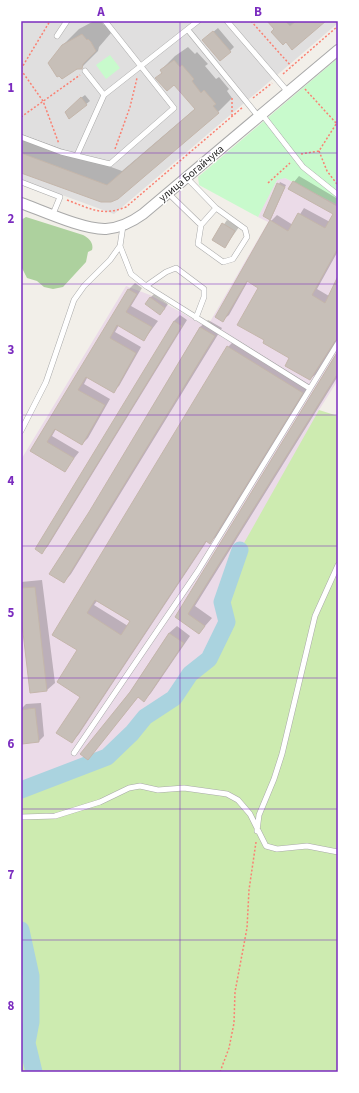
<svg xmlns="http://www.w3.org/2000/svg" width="359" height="1093" viewBox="0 0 359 1093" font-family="'Source Sans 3',sans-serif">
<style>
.residential{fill:#e0dfdf}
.industrial{fill:#ebdbe8}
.grass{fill:#cdebb0}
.forest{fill:#add19e}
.park{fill:#c8facc}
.shadow{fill:#0003;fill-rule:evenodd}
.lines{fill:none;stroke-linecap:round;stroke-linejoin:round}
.river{stroke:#aad3df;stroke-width:17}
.building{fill:#c7bfb8;stroke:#c4b6ab;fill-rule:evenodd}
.service-casing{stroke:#a9a9a9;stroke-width:6}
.minor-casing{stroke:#a9a9a9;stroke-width:12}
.path{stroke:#fa8072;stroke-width:1.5;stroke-dasharray:2 2;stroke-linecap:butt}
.service{stroke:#fff;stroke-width:5}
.minor{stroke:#fff;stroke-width:10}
.grid{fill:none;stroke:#7b2cbf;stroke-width:1;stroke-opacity:0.55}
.labels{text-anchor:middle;stroke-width:3;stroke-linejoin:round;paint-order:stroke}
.street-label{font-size:11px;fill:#222;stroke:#fff}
.neatline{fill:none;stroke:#7b2cbf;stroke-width:1.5}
.grid-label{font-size:13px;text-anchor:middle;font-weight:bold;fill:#7b2cbf}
</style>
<rect width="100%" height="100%" fill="#f2efe9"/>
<path class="residential" d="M21 21H338V23L114 214 21 180Z"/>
<path class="industrial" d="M285 178 338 205V380L319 410 222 602 227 622 209 659 190 674 174 698 145 717 132 733 107 757 21 790 22 458 126 286 150 295 207 327 268 222 258 217 277 179Z"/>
<path class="grass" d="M319 410 338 416V1072H21V790L107 757 132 733 145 717 174 698 190 674 209 659 227 622 222 602 240 550Z"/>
<path class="forest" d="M26 217 83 235C89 238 94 243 92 250L88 252 86 262 63 287 53 289 44 287 37 281 27 278 21 266V220Z"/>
<path class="park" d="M110 55 120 68 106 79 96 65Z
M338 58V205L285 178 277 180 258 217 199 185 198 177Z"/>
<path class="shadow" d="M94 21H101L104 25 106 23 111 33 99 47 98 51 81 68 57 76 53 71 62 46 79 29Z
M268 21H324L275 29Z
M218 28 234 47 230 51 207 37Z
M188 47 195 54 197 52 208 64 205 66 216 79 219 77 229 89 227 91 232 98 218 112 111 201 21 172V134L122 171 196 108 174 84 157 78 163 72 161 70 175 56Z
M85 95 90 101 70 117 77 101Z
M299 176 338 199V251L317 289 329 296 338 279V338L316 374 310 379 291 357 265 340 259 287 248 281 229 315 223 320 217 317 271 221 277 215 293 225 304 208 330 222 334 214 294 182Z
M280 182 286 185 271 219 264 215Z
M227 220 239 227 225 247 213 240Z
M135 283 142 288 131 306 158 321 144 340 119 325 115 332 141 347 119 386 113 391 88 376 84 384 110 399 88 438 82 444 56 429 52 436 79 452 65 470 31 450 129 289Z
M154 294 168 304 164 310 150 298Z
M180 315 187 320 48 546 42 552 174 321Z
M208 320 222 328 71 574 64 582 90 512 200 327Z
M236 339 310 385 218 535 210 542 207 541 79 734 72 742 82 696 79 650 54 635 228 347ZM97 601 131 621 128 626 94 605Z
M338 351V376L195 606 212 618 199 633 177 617Z
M42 580 55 683 47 690 31 692 21 610V582Z
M177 626 190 636 151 693 144 700 138 697 88 759 82 754 130 692 169 633Z
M41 703 44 736 38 742 23 743 21 709 26 704Z"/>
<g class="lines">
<path class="river" d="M21 790 107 757 132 733 145 717 174 698 190 674 209 659 227 622 222 602 240 550
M21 930 31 976V1022L27 1043 34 1072"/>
</g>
<path class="building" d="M267 21H285L290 26 296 21H326L292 50 286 42 283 45 271 32 274 29Z
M213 31 231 52 220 61 202 40Z
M82 34 87 40 88 39 91 42 96 51 83 64 82 69H77L62 79 59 76 57 77 48 63 62 45Z
M174 60 180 67 182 65 194 79 192 81 201 93 204 90 216 104 213 106 219 113 118 199 111 202H101L21 173V153L107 185 195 109 174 85 167 91 155 78 162 73 160 70Z
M81 97 87 105 69 119 65 112Z
M293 181 337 206 338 205V248L312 295 325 303 338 276V339L335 341 310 380 285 366 289 358 263 343 264 340 237 325 258 288 247 281 223 322 215 317 270 220 288 231 298 213 325 228 333 214 288 189Z
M277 183 285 187 270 220 263 216Z
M222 223 235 231 225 248 212 240Z
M128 289 137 294 126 312 152 327 144 341 117 325 110 338 136 353 114 393 86 377 78 390 105 405 82 445 55 429 47 442 74 458 65 472 30 451Z
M150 297 165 308 160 315 145 304Z
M174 321 182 326 42 554 35 549Z
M200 327 215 336 64 583 49 574 89 512Z
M227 346 303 393 210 544 206 541 72 743 56 733 80 697 57 682 77 650 52 635ZM95 600 130 621 121 635 87 613Z
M338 351V373L188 614 205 626 199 634 175 617Z
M35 587 47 691 30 693 21 615V588Z
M169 633 184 643 144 702 138 697 88 760 80 754 130 692Z
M35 708 39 742 22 744 21 710Z"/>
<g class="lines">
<g class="service-casing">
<path id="service" d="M227 21 288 92
M188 30 258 116
M57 36 67 21
M85 71 104 95
M261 113 303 167 338 195
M21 137 61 152 110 164 174 108 105 21
M77 155 104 95 198 21
M186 177 216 208
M21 182 60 197 53 214
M168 193 201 225
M216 208 245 229 247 237 233 259 223 262 198 244 201 225Z
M120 246 131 274 146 286 309 388
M146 286 166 272 176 268 204 289V297L196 318
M21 431 46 382 74 300 84 286 110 260 120 246 123 226
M74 753 198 571 338 343
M21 817 55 816 100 802 129 788 140 786 158 790 184 788 227 794 238 800 250 814 266 846 277 849 307 846 338 852
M257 831 259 815 274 779 282 754 315 616 338 565"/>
</g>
<g class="minor-casing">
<path id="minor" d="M21 203C43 211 84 230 106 229 120 228 132 222 143 214L338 50"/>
</g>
<path class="path" d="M251 21 291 66
M21 69 50 21
M21 70 43 101 59 144
M283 74 338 26
M305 89 336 123
M253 98 272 83
M232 116V96
M21 117 80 75
M115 149 130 107 137 78
M319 151 327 171 337 184
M301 154 319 151 338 121
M268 183 290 163
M67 200C89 208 102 217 126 207L243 107
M220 1072 229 1048 234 1023 235 992 247 928 249 890 256 842"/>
<use href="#service" class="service"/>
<use href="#minor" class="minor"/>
</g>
<path class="grid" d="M180 21V1072M21 153H338M21 284H338M21 415H338M21 546H338M21 678H338M21 809H338M21 940H338"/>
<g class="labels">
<g class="street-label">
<text transform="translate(191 173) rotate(-40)" y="4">улица Богайчука</text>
</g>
</g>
<rect width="359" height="1093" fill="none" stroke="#ffffff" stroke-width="44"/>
<rect x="22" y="22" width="315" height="1049" class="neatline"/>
<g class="grid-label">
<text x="101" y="16">A</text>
<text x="258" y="16">B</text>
<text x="11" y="92">1</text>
<text x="11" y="223">2</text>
<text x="11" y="354">3</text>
<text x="11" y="485">4</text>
<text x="11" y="617">5</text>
<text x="11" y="748">6</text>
<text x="11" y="879">7</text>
<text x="11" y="1010">8</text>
</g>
</svg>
